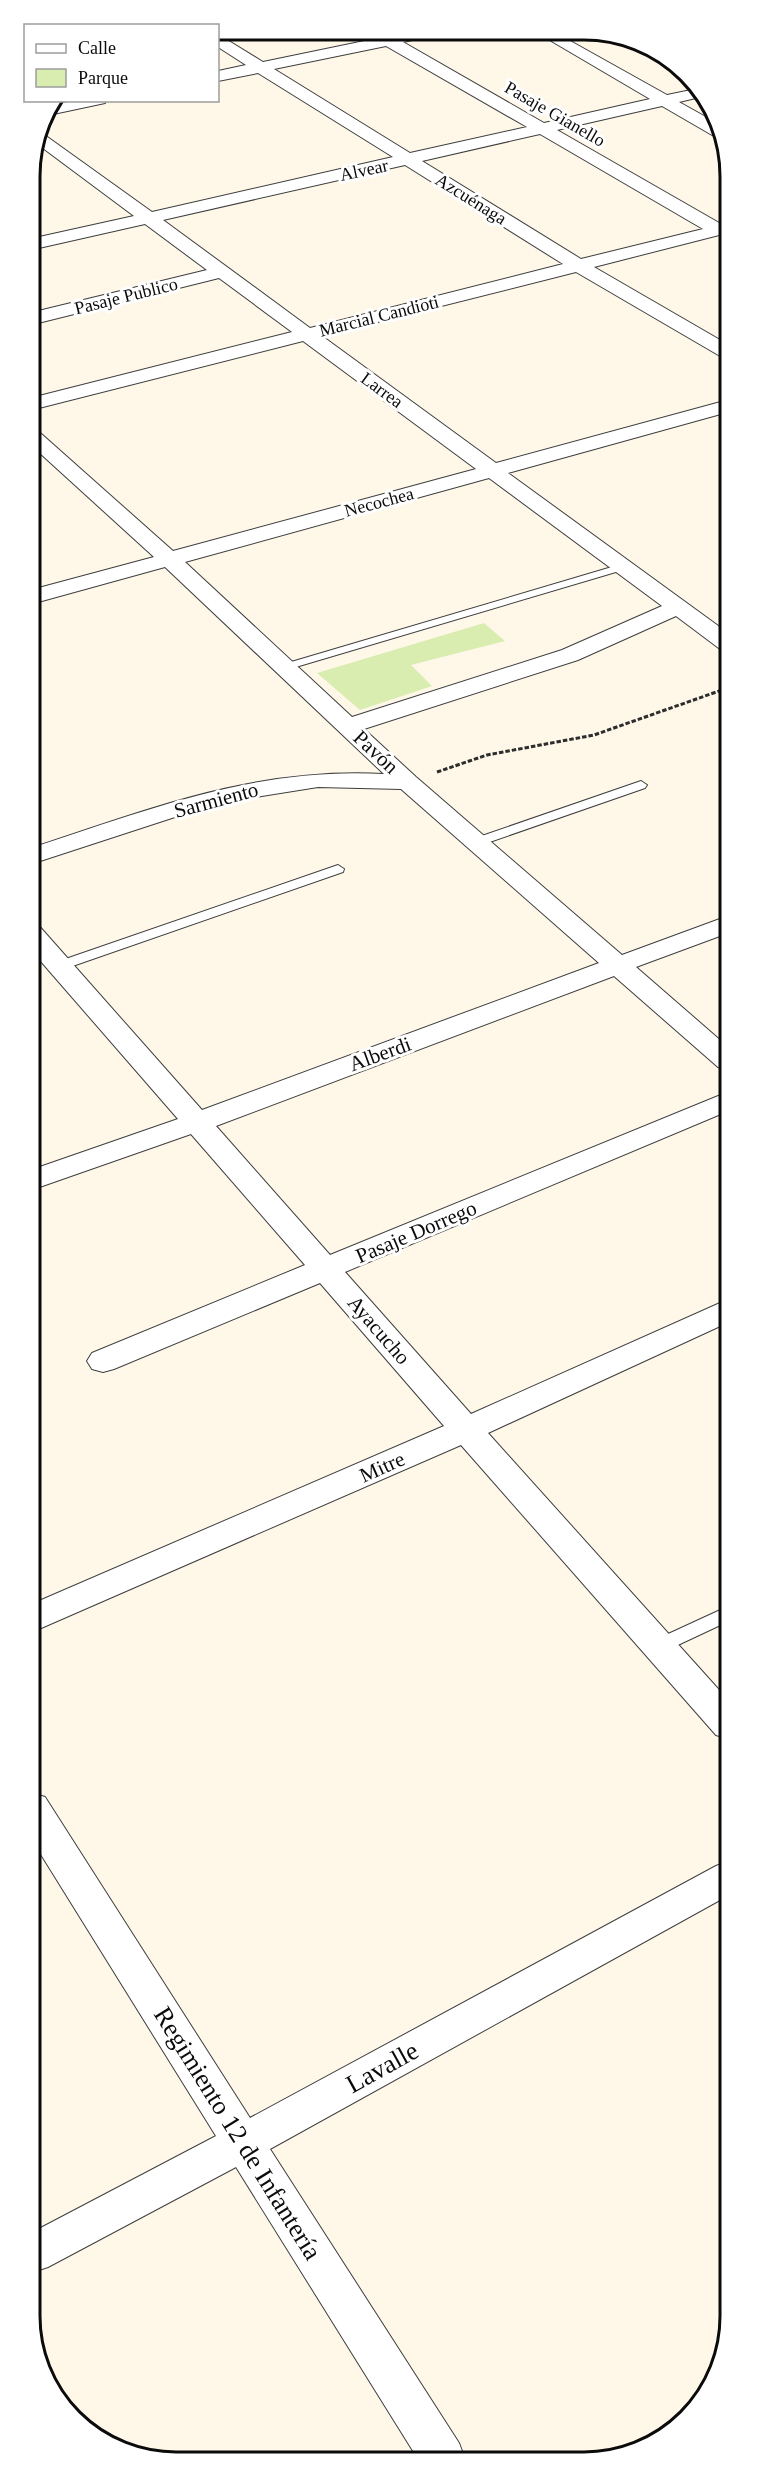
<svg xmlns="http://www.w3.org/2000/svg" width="760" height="2492" viewBox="0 0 760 2492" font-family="'Times New Roman',serif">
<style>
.green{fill:#d8edaf}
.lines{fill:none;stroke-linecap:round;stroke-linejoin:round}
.service-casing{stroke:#3e3e3e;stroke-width:2}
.minor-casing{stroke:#3e3e3e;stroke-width:2}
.path{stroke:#2d2d2d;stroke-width:3;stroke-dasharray:4.5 2;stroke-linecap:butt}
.service{fill:#fff;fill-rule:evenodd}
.minor{fill:#fff;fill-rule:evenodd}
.labels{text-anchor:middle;stroke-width:6;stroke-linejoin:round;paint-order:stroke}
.far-street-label{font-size:18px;fill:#0b0b0b;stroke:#fff}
.street-label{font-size:21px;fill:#0b0b0b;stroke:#fff}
.near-street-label{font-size:26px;fill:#0b0b0b;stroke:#fff}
.rim{fill:none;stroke:#0b0b0b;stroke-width:3}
</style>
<rect width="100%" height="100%" fill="#fff8e9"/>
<path class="green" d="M484 623 505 641 411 665 432 686 360 710 317 673Z"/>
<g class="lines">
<g class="service-casing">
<path id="service" d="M622 564 627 567 626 569 289 669 285 670 279 667 281 665Z
M641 781 647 785 645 788 481 845 477 846 471 842 473 839Z
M338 865 344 869 343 872 64 969 59 970 52 966 54 963Z
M729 1606V1621L665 1651 659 1653 653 1651 650 1646 653 1641Z"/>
</g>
<g class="minor-casing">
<path id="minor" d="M364 31H384L391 35 409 32H437L435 35 403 42 544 123 650 99 536 32 556 33 667 95 696 89 700 97 679 102 713 121 721 135H712L662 106 557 130 721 224 727 223V233L594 267 727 344V358L720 356 576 272 322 336 496 463 728 400V412L508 473 728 633V651L720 649 676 616 578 660 364 729 416 777 622 955 728 916V933L636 967 728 1047V1070L718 1067 614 976 216 1126 330 1255 728 1092V1111L345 1272 471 1414 729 1299V1322L488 1433 729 1701V1739L716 1735 461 1445 32 1632V1604L444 1426 320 1283 114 1369 103 1372 92 1369 87 1361 92 1353 305 1265 191 1134 31 1190V1170L178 1119 31 950V925L40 927 202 1110 599 963 401 789 318 787 236 800 175 817 31 864V848C151 809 255 767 384 774L165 567 31 604V590L154 557 31 445V429L38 431 173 551 476 469 303 341 31 410V398L292 332 219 278 30 325V313L207 270 145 224 30 250V239L134 216 36 143 39 131 152 212 393 157 258 73 218 81V71L246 65 218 47V36L224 38 263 62 374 39ZM386 46 527 127 410 153 274 69ZM540 134 703 229 581 259 422 161ZM405 165 563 264 310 328 163 220ZM489 478 662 606 562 650 352 717 185 562Z
M75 100H107L105 103 44 116 51 106Z
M32 1793 45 1797 250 2118 716 1866 729 1861V1895L270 2149 459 2443 465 2459H418L236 2167 48 2267 33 2272V2232L216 2136 32 1840Z"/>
</g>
<path class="path" d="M437 772 487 755 594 735 722 690 728 685"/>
<use href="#service" class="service"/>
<use href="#minor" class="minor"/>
</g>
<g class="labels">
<g class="far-street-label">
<text transform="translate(555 114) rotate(30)" y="6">Pasaje Gianello</text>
<text transform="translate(364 170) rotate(-12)" y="6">Alvear</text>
<text transform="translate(471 199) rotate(32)" y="6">Azcuénaga</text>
<text transform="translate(126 296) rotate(-14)" y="6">Pasaje Publico</text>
<text transform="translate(379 316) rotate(-14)" y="6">Marcial Candioti</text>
<text transform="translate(382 390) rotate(36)" y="6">Larrea</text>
<text transform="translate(379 502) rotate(-15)" y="6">Necochea</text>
</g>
<g class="street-label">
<text transform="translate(376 752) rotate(43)" y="7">Pavón</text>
<text transform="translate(216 800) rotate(-15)" y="7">Sarmiento</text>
<text transform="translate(380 1054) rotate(-20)" y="7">Alberdi</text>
<text transform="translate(416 1232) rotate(-23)" y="7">Pasaje Dorrego</text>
<text transform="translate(379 1330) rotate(49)" y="7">Ayacucho</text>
<text transform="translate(382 1467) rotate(-24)" y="7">Mitre</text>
</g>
<g class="near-street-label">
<text transform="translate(382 2067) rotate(-29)" y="9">Lavalle</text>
<text transform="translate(238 2133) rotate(58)" y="9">Regimiento 12 de Infantería</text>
</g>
</g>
<path d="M0 0H760V2492H0ZM176 40H584A136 136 0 0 1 720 176V2316A136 136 0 0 1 584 2452H176A136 136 0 0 1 40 2316V176A136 136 0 0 1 176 40Z" fill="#fff" fill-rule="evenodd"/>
<path class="rim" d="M176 40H584A136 136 0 0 1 720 176V2316A136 136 0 0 1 584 2452H176A136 136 0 0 1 40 2316V176A136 136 0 0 1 176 40Z"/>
<rect x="24" y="24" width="195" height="78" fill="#ffffff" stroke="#9d9d9d" stroke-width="1.5"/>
<rect x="36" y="44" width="30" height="9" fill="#ffffff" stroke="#9d9d9d" stroke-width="1.5"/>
<text x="78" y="54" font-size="18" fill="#0b0b0b">Calle</text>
<rect x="36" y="69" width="30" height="18" fill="#d8edaf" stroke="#9d9d9d" stroke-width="1.5"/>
<text x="78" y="84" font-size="18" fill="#0b0b0b">Parque</text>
</svg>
